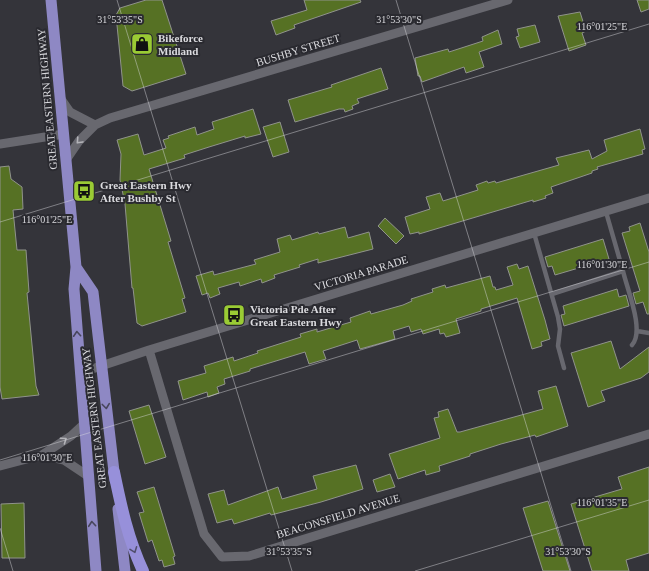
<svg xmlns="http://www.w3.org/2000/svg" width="649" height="571" viewBox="0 0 649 571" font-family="Georgia,serif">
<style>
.building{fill:#567124;stroke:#90938c}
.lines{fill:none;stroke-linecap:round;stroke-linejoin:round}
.service{stroke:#68686f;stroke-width:4.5}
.minor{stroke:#68686f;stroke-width:9}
.trunk{stroke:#8e88c4;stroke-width:11}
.motorway{stroke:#9790da;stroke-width:12}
.oneway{stroke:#b3b3b8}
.oneway2{stroke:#48465c}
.oneway3{stroke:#504e6c}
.ticks{fill:none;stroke:#dbdbdf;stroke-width:1;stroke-opacity:0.45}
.labels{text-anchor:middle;stroke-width:4;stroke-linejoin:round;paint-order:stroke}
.poi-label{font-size:11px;font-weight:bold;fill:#dbdbdf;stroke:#2a2a30;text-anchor:start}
.street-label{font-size:11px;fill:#dbdbdf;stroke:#2a2a30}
.ticks-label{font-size:10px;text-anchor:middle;fill:#dbdbdf;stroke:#2a2a30;stroke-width:4;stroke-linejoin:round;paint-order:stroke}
</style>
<rect width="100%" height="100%" fill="#34343a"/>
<path class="building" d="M146 0H162L186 74 132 91 123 86 116 15 120 8Z
M304 0H360L361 2 294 25 295 28 276 35 271 21 307 10Z
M637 0H649V9L641 12Z
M580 12 586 31 582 33 586 45 569 51 558 16Z
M535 25 540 42 520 48 516 37 519 36 517 29Z
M498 30 502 44 479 52 484 67 466 73 464 67 422 82 420 76H418L415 58 448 49 449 52 483 41 482 37Z
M381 68 388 89 357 99 359 103 352 106 353 109 345 112 344 109H339L295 122 288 100 332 87 331 85Z
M253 109 261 134 245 138V136L209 147 184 155 185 158 149 169 171 241 168 242 185 298 182 299 186 312 142 326 137 323 133 288H132L125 204 120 180 121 154 117 140 138 134 144 155 166 148 163 140 169 138 168 136 195 127 197 135 214 129 212 122Z
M280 122 289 152 273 157 263 127Z
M640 129 645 149 642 150 643 154 597 167 598 169 592 171V173L551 187 553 193 545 196 546 198 533 202V200L419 234V232L410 234 405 217 430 209 426 197 440 193 443 201 478 190 476 185 487 181 488 183 495 181 496 183 559 165 556 158 589 150 592 159 607 151 604 140Z
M9 166 11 179 22 187 23 209 13 210 17 250H26L29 292 27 293 36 386 39 395 2 399 0 387V167Z
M385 218 404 236 396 244 378 226Z
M640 223 649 252V314H647L643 302 636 304 633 293 640 291 622 233 630 231 629 227Z
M345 227 348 238 369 232 373 249 318 263V259L299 265 300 267 274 275 275 278 262 283 261 279 240 286 239 282 218 288 220 294 210 298 208 293 202 295 196 276 213 271 214 275 256 264 254 260 280 252 277 239 290 235 292 240 318 232 319 234Z
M603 239 609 259 555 275 552 266 548 267 545 257Z
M517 264 519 269 528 266 545 320 550 339 541 342 542 346 532 349 517 298 481 309V311L456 319 460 333 446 337 444 333 440 334 439 329 423 334 421 329 411 332 409 326 393 331 395 339 385 342 360 349 357 340 323 351 326 359 309 364 305 352 250 369V371L224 379 225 384 217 387 219 393 208 397 207 392 183 400 178 381 206 373 204 366 233 357 234 361 258 353 257 351 301 337 300 334 317 329V332L351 322 350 318 370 311 371 314 403 305 412 301 411 299 433 292 432 289 445 285 446 288 490 276 493 287H495L496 290 513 285 507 267Z
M617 289 619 297 626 295 629 306 564 326 561 315 565 314 563 306Z
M611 341 620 369 649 347V372L641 378 601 391 605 401 588 407 571 353Z
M556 386 568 426 536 437 535 435 501 444 470 454V456L439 466 440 471 426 475 425 470 398 479 389 454 440 438 434 418 439 417 438 412 448 409 457 432H460L543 409 538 391Z
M149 405 166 457 145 464 129 411Z
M356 465 363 489 321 502 271 515 270 513 234 524 232 519 217 523 208 494 224 490 228 505 278 487 282 499 317 489 313 476Z
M649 467V553L626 560 629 571H592L571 504 622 489 618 477Z
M390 474 395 487 377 492 373 480Z
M154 487 175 556 173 557 175 564 164 567 162 560 159 561 152 540 148 542 139 513 144 512 137 492Z
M548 501 570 571H543L523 508Z
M24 503 25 558H2L1 504Z"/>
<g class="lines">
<path class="service" d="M534 233 558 317 560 329 558 346 564 368
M623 271C627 289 645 331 632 345
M552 294 623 271 606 212
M637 331 649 333"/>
<path class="minor" d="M61 99 70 112 95 125
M0 144 64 134
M66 160 79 141 95 125 110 118 508 0
M149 350 204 534 222 557 249 556 649 434
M80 373 149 350 649 198
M42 455 64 460 88 476
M0 466 42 455 71 436 84 424"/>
<path class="trunk" d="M51 0 76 267 74 289 96 571
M76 267 93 292 115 480
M118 509 125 571"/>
<path class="motorway" d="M114 472C121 506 128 539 143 571"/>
</g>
<defs><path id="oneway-chevron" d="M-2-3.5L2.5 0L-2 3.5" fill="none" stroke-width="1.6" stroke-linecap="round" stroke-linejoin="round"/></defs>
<g class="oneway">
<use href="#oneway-chevron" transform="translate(79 141) rotate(133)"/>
<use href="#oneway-chevron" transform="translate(64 440) rotate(-35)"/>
</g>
<g class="oneway2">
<use href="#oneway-chevron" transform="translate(77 334) rotate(-94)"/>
<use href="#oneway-chevron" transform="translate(106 406) rotate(83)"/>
<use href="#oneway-chevron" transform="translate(92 524) rotate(-95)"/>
</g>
<use class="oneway3" href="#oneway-chevron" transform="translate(134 550) rotate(69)"/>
<path class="ticks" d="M117 0 292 571M396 0 571 571M0 222 649 24M0 460 649 262M0 528 13 571M415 571 649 500"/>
<defs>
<g id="shop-square" transform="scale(1.15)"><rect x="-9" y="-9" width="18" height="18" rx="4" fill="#9acb34" stroke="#2a2a30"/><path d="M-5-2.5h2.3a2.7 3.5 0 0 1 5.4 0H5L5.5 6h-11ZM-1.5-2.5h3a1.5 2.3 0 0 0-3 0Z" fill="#111"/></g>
<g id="bus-square" transform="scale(1.15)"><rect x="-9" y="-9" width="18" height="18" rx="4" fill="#9acb34" stroke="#2a2a30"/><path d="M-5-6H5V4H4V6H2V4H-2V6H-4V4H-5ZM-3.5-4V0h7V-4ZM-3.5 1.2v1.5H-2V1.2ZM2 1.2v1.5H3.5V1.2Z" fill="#111"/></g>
</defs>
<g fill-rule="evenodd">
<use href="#shop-square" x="142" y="44"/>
<use href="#bus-square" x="84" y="191"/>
<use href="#bus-square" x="234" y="315"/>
</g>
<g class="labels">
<g class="poi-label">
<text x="158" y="42">Bikeforce<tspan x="158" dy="13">Midland</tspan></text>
<text x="100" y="189">Great Eastern Hwy<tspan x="100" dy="13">After Bushby St</tspan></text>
<text x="250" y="313">Victoria Pde After<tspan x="250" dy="13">Great Eastern Hwy</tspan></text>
</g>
<g class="street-label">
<text transform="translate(298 50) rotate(-17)" y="4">BUSHBY STREET</text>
<text transform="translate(47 99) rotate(-95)" y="4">GREAT EASTERN HIGHWAY</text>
<text transform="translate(361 273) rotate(-17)" y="4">VICTORIA PARADE</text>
<text transform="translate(94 418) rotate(-97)" y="4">GREAT EASTERN HIGHWAY</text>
<text transform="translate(338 516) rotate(-17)" y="4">BEACONSFIELD AVENUE</text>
</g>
</g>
<g class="ticks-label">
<text x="120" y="23">31°53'35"S</text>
<text x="399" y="23">31°53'30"S</text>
<text x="602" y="30">116°01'25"E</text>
<text x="47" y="223">116°01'25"E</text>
<text x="602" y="268">116°01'30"E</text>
<text x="47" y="461">116°01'30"E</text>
<text x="602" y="506">116°01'35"E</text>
<text x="289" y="555">31°53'35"S</text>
<text x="568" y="555">31°53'30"S</text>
</g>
</svg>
